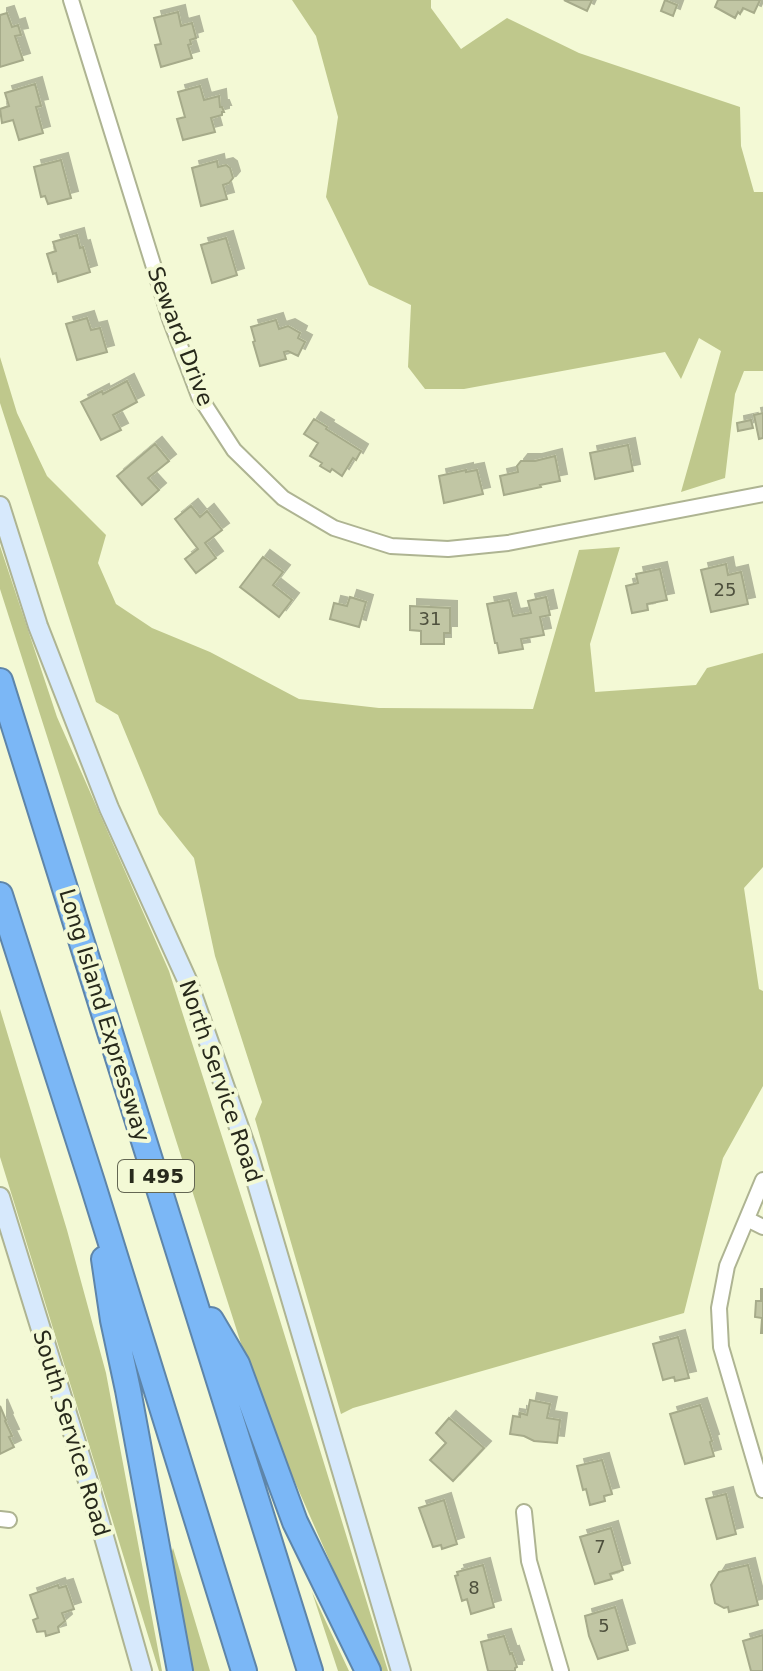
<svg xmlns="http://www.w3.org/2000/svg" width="763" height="1671" viewBox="0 0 763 1671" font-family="'DejaVu Sans',sans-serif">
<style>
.green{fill:#bfc88c}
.building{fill:#c1c6a4;stroke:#a6ab8a;stroke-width:2;filter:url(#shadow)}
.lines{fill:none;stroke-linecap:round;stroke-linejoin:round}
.minor-casing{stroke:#aeb492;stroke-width:18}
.secondary-casing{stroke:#aeb492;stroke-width:22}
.motorway-casing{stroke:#5e85a9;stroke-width:28}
.minor{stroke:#fff;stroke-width:14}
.secondary{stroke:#d7e9fc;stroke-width:18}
.motorway{stroke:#7bb7f6;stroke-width:24}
.labels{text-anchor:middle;stroke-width:8;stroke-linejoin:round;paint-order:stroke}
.number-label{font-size:18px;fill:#4e503d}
.shield{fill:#f3f9d5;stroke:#646753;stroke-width:2}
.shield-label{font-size:20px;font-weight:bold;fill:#27291b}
.street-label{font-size:22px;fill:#27291b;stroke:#f3f9d5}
</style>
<defs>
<filter id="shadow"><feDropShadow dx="7" dy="-7" stdDeviation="0" flood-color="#0004"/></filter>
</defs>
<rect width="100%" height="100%" fill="#f3f9d5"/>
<path class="green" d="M292 0H431V8L461 49 507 18 579 53 740 107 741 146 754 192H763V371H744L735 394 725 478 681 492 721 351 699 338 681 379 665 352 464 389H425L408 367 411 305 369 285 326 197 338 117 316 36Z
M0 357 17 413 47 476 106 535 98 563 116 604 152 628 210 652 299 699 379 708 533 709 579 550 620 547 590 644 595 692 696 685 707 668 763 653V867L744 888 759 989 763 991V1086L723 1158 684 1313 353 1408 341 1414 255 1119 262 1102 215 956 194 858 159 814 118 715 96 702 0 403Z
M0 546 57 717 169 971 259 1252 388 1671H378L259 1400 0 589Z
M0 1009 67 1230 106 1373 162 1671H159L0 1157Z
M173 1548 210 1671H188L168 1563Z
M312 1592 349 1671H338Z"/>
<path class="building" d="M564 0H592L587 11Z
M665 0 677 5 673 16 661 11Z
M718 0H760L754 13 743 8 740 14 738 12 735 18 715 7Z
M178 12 181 26 192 23 196 38 190 40 191 44 188 45 192 58 161 67 155 45 161 44 154 18Z
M7 13 12 27 18 25 21 35 15 36 23 60 0 67V15Z
M35 84 41 106 36 107 43 133 19 140 13 120 2 123 0 109 9 106 5 93Z
M200 86 204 100 219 96 220 107H222L224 112H222V115L211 118 215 132 183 140 177 119 185 117 178 92Z
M61 160 71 198 48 204 45 196 41 197 34 167Z
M217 161 218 167 226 165 230 168 233 178 229 183 223 185 227 199 201 206 192 168Z
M77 235 80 248 83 247 90 272 58 282 56 273 53 274 47 254 56 251 53 242Z
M226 238 237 275 212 283 201 245Z
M87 318 91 330 100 328 107 352 77 360 66 324Z
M276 320 279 329 288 326 300 333 298 338 305 342 298 356 288 351 284 352 286 359 260 366 253 342 255 341 251 327Z
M127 381 137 402 113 415 121 430 101 440 81 402 102 391 103 394Z
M763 413V438L759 439 754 415Z
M314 419 327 427 326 429 361 451 356 460 353 458 342 476 332 469 330 472 320 466 322 463 310 456 318 443 304 434Z
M751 420 753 428 738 431 737 423Z
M155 444 169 461 148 478 159 490 142 505 117 476Z
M628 445 633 471 595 479 590 453Z
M555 456 560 481 540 485 541 487 504 495 500 476 518 472 517 466 521 461H535Z
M466 470V472L477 470 483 494 444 503 439 476Z
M191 506 200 517 207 511 222 530 205 543 216 558 196 573 185 559 198 549 175 519Z
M263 557 283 572 273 585 292 600 279 617 240 587Z
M726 564 728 575 741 572 748 604 711 612 701 570Z
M660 569 667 600 647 604 648 610 632 613 626 586 638 583 636 574Z
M350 597 366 602 359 627 330 619 334 603 347 606Z
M546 597 550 615 540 617 544 635 521 639 523 649 499 653 497 643H495L487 604 509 600 513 616 531 613 528 601Z
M410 606 450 608V633H444V644H421V631L410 630Z
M761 1289H763V1333H761L762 1318 755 1317 756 1301H761Z
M678 1337 689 1378 675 1381 674 1377 663 1380 653 1344Z
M530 1400 550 1404 547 1418 560 1420 557 1443 534 1441 524 1436 510 1434 513 1416 520 1417V1413L527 1415Z
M700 1405 712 1441 710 1442 714 1456 685 1464 670 1414Z
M0 1406 6 1420 5 1421 12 1436 9 1437 14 1447 0 1454Z
M449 1418 484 1448 453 1481 430 1460 446 1443 436 1433Z
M602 1460 612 1494 604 1496 605 1501 590 1505 586 1489 583 1490 577 1466Z
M726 1494 736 1534 717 1539 706 1499Z
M444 1500 457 1544 442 1549 441 1545 433 1547 419 1508Z
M611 1528 623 1570 610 1574 612 1579 595 1584 580 1537Z
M483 1565 494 1607 471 1614 467 1599 462 1601 455 1576 458 1575 457 1572Z
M748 1565 758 1605 729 1612 728 1607 724 1608 715 1603 711 1585 719 1572Z
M58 1585 59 1588 66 1586 74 1609 62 1613 65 1621 58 1627 59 1632 46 1636 45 1631 37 1632 33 1620 38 1618 30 1595Z
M615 1607 628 1650 598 1659 589 1636 585 1616Z
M763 1635V1671H751L743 1641Z
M504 1636 510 1654 512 1653 517 1667 515 1668V1671H488L481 1642Z"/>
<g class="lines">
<g class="minor-casing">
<path id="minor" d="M71 0 170 319 199 396 234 450 283 498 334 528 391 546 448 549 508 543 763 494
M763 1180 727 1266 719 1308 721 1347 763 1490
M747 1219 763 1227
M524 1512 529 1561 561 1671
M0 1519 9 1520"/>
</g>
<g class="secondary-casing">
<path id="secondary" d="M0 506 38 626 109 808 187 980 248 1153 401 1671
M0 1197 91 1491 142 1671"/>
</g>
<g class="motorway-casing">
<path id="motorway" d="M0 681 310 1671
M0 895 92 1182 244 1671
M104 1259 113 1320 128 1390 180 1671
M211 1320 237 1364 295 1522 368 1671"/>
</g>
<use href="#minor" class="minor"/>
<use href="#secondary" class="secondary"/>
<use href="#motorway" class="motorway"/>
</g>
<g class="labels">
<g class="number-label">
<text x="725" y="596">25</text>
<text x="430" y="625">31</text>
<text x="600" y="1553">7</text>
<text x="474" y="1594">8</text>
<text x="604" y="1632">5</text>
</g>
<rect class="shield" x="118" y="1160" width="76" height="32" rx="6"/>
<g class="shield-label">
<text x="156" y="1183">I 495</text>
</g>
<g class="street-label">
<text transform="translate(181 336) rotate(69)" y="8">Seward Drive</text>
<text transform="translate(105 1015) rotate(73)" y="8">Long Island Expressway</text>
<text transform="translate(221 1081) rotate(71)" y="8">North Service Road</text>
<text transform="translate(72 1433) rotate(73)" y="8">South Service Road</text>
</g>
</g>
</svg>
